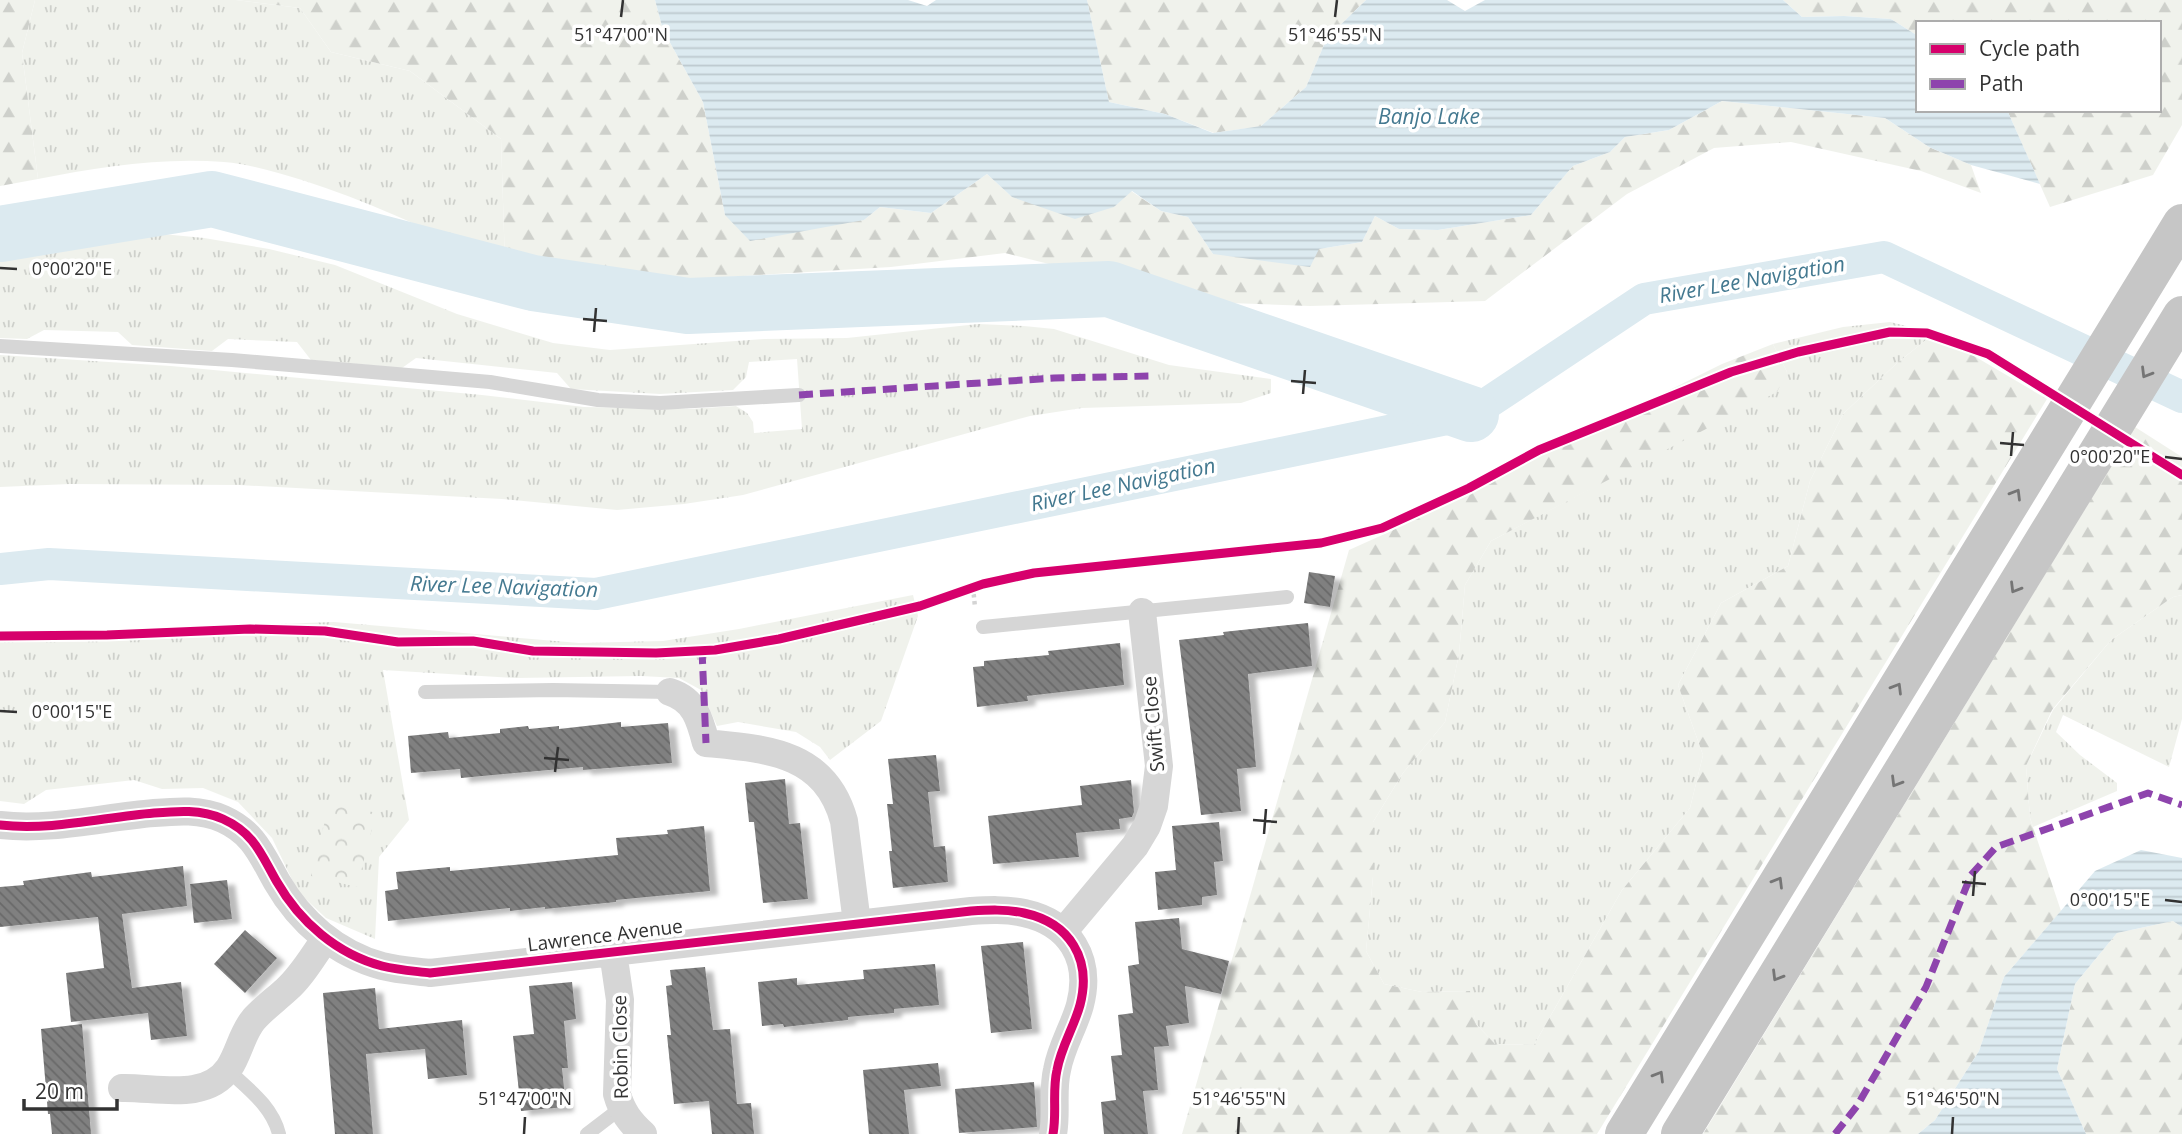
<svg xmlns="http://www.w3.org/2000/svg" width="2182" height="1134" viewBox="0 0 2182 1134" font-family="'Open Sans',sans-serif">
<style>
.grass{fill:url(#grass-tufts)}
.forest{fill:url(#forest-firs)}
.park{fill:url(#park-crowns)}
.water{fill:url(#water-rules)}
.lines{fill:none;stroke-linecap:round;stroke-linejoin:round}
.canal{stroke:#dceaf0;stroke-width:32}
.river{stroke:#dceaf0;stroke-width:56}
.building{fill:url(#building-back-hatch);filter:url(#shadow)}
.path{stroke:#d4d4d4;stroke-width:4.5;stroke-dasharray:3.5 3.5;stroke-linecap:butt}
.service{stroke:#d6d6d6;stroke-width:14}
.minor{stroke:#d6d6d6;stroke-width:28}
.trunk{stroke:#c6c6c6;stroke-width:38}
.quiet{stroke:#8e44ad;stroke-width:7;stroke-dasharray:14 7;stroke-linecap:butt}
.cycleway-casing{stroke:#fff;stroke-width:13}
.cycleway{stroke:#d6006c;stroke-width:9}
.oneway{stroke:#757575}
.ticks{fill:none;stroke:#323232;stroke-width:2.5}
.labels{text-anchor:middle;stroke-width:7;stroke-linejoin:round;paint-order:stroke}
.street-label{font-size:19px;fill:#323232;stroke:#fff}
.water-label{font-size:21px;font-style:italic;fill:#447990;stroke:#fff}
.ticks-label{font-size:18px;text-anchor:middle;fill:#323232;stroke:#fff;stroke-width:7;stroke-linejoin:round;paint-order:stroke}
</style>
<defs>
<pattern id="grass-tufts" width="24" height="20" patternUnits="userSpaceOnUse" patternTransform="scale(1.75)"><rect width="24" height="20" fill="#f0f2ec"/><path d="M3 7l-1-3M5 7V3M7 7l1-3M15 17l-1-3M17 17v-4M19 17l1-3" fill="none" stroke="#ced0cb"/></pattern>
<pattern id="forest-firs" width="22" height="20" patternUnits="userSpaceOnUse" patternTransform="scale(1.75)"><rect width="22" height="20" fill="#f0f2ec"/><path d="M5 1l3.5 6h-7zM16 11l3.5 6h-7z" fill="#ced0cb"/></pattern>
<pattern id="park-crowns" width="20" height="18" patternUnits="userSpaceOnUse" patternTransform="scale(1.75)"><rect width="20" height="18" fill="#f0f2ec"/><path d="M2 6a3 3 0 1 1 6 0M12 15a3 3 0 1 1 6 0" fill="none" stroke="#ced0cb"/></pattern>
<pattern id="water-rules" width="6" height="5" patternUnits="userSpaceOnUse" patternTransform="scale(1.75)"><rect width="6" height="5" fill="#dceaf0"/><path d="M0 2.5h6" fill="none" stroke="#bdc9ce"/></pattern>
<pattern id="building-back-hatch" width="6" height="6" patternUnits="userSpaceOnUse" patternTransform="scale(1.75)"><rect width="6" height="6" fill="#808080"/><path d="M-1 5l2 2M0 0l6 6M5-1l2 2" fill="none" stroke="#696969"/></pattern>
<filter id="shadow"><feDropShadow dx="8" dy="4.5" stdDeviation="2" flood-color="#0004"/></filter>
</defs>
<rect width="100%" height="100%" fill="#fff"/>
<path class="grass" d="M35 0H236L300 8 331 52 410 71 501 139 505 264C438 235 372 202 302 180 277 173 250 164 224 162 162 157 98 167 38 179L22 53Z
M152 233 204 238 269 249 335 265 457 314 553 343 610 350 764 339 847 338 978 324 1024 326 1054 329 1169 365 1271 379V393L1241 403 1082 408 1030 416 743 495 684 504 617 510 502 499 239 485 70 484 0 487V355L171 366 482 395 584 407 690 409 736 406 747 413 753 422 754 433 802 429 797 359 749 362 746 377 733 390 660 394 571 389 557 373 416 358 402 368 311 360 297 342 228 339 212 351 132 345 118 332 44 330 27 339 0 338V262L67 243 103 235Z
M1890 322 1935 333 1897 363 1843 414 1810 481 1788 566 1721 603 1678 685 1703 755 1690 808 1622 890 1534 1045 1495 1044 1476 1024 1469 991 1422 992 1384 984 1366 951 1373 877V822L1403 773 1445 722 1459 654 1465 585 1491 541 1618 474 1787 372 1773 344 1843 327Z
M913 595 918 616 881 721 830 760 820 747 796 732 738 722 717 726 701 690 679 678 641 676 516 678 383 670 409 820 379 857 375 939 326 918 298 892 272 838 238 802 203 788 162 789 134 780 46 790 24 804 0 801V633L334 622 579 643 663 641 739 629Z
M2182 595V719L2169 767 2063 715 2056 732 2080 755 2117 783V791L2033 827 2030 818 2026 766 2053 710 2111 640 2173 597Z"/>
<path class="forest" d="M0 0H35L22 53 38 179 0 186Z
M236 0H655L663 30 703 102 725 215 864 220 880 207 931 213 987 174 1012 197 1114 207 1131 191 1161 211 1188 217 1213 254 1319 249 1362 242 1375 216 1399 229 1438 230 1531 215 1573 166 1610 152 1625 137 1669 130 1722 101 1885 118 1929 147 1971 165 1981 193 1921 171 1791 142 1714 148 1627 194 1485 301 1310 306 1201 302 1005 253 891 267 645 282 581 281 505 264 501 139 410 71 331 52 300 8Z
M1087 0H1366L1327 38 1306 87 1261 126 1214 133 1165 114 1109 102Z
M1783 0H2182V125L2153 175 2050 207 2007 110H2159V23H1918V36L1891 19 1844 16 1802 17Z
M1935 333 2047 399 1597 1134H1182L1349 550 1389 532 1442 503 1722 364 1773 344 1787 372 1777 392 1491 541 1465 585 1459 654 1445 722 1403 773 1373 822V877L1366 951 1384 984 1422 992 1470 991 1476 1024 1495 1044 1534 1045 1622 890 1690 808 1703 755 1678 685 1721 603 1788 566 1810 481 1843 414 1897 363Z
M2135 427 2182 457V595L2173 597 2111 640 2052 710 2026 766 2030 818 2061 911 2004 977 1979 1051 1935 1120 1918 1134H1703Z
M2173 921 2182 927V1134H2086L2057 1069 2075 984 2117 933Z"/>
<path class="park" d="M330 801 376 813 357 887 311 876Z"/>
<path class="water" d="M655 0H908L927 6 936 0H1087L1109 102 1165 114 1213 133 1261 126 1306 87 1327 38 1366 0H1447L1465 11 1485 0H1783L1802 17 1844 16 1891 19 1918 36V110H2007L2040 184 1971 165 1929 147 1885 118 1722 101 1669 130 1625 137 1610 152 1573 166 1531 215 1438 230 1399 229 1375 216 1362 242 1319 249 1310 267 1213 254 1188 217 1161 211 1132 191 1114 207 1075 219 1012 197 987 174 931 213 880 207 864 220 750 241 725 215 703 102 663 30Z
M2141 850 2182 858V927L2173 921 2117 933 2075 984 2057 1069 2086 1134H1918L1935 1120 1979 1051 2004 977 2095 871Z"/>
<g class="lines">
<path class="canal" d="M0 569 49 564 596 594 1471 414 1644 299 1884 257 2182 397"/>
<path class="river" d="M0 234 212 199 533 283 688 306 1109 289 1471 414"/>
</g>
<path class="building" d="M1309 572 1335 576 1330 607 1304 603Z
M1308 623 1312 666 1248 674 1256 767 1237 769 1241 811 1201 815 1179 640 1224 635 1223 632Z
M1120 643 1124 685 1027 696 1028 701 977 707 973 667 984 666V661L1049 655 1048 651Z
M621 722V727L668 723 672 763 583 770V767L461 778 460 769 411 773 408 736 448 732 449 738 500 733V729L528 726 529 729 559 726V729Z
M936 755 940 791 928 792 934 847 945 846 948 882 893 888 889 851H892L887 804H893L888 759Z
M785 779 789 824 800 823 808 899 763 903 754 822H749L745 783Z
M1131 780 1134 812 1132 817 1119 819 1120 829 1076 833 1079 857 993 864 988 816 1082 805 1080 786Z
M1219 822 1223 861 1214 862 1217 895 1202 897V905L1158 910 1155 872 1176 870 1172 826Z
M704 826 710 891 616 900V902L545 909V907L510 911V908L388 921 385 891 398 889 396 872 450 867V871L618 855 616 838 668 834 667 830Z
M183 866 187 906 122 914 132 988 181 982 187 1036 151 1040 148 1013 71 1022 66 973 104 968 98 917 0 927V887L24 885 23 881 91 872 92 877Z
M227 880 232 919 194 923 190 884Z
M1179 918 1182 949 1229 961 1221 994 1185 986 1189 1023 1166 1026 1169 1046 1154 1047 1158 1090 1143 1091 1148 1134H1104L1101 1102 1116 1100 1111 1056 1122 1055 1118 1015 1133 1013 1128 966 1139 964 1135 922Z
M245 930 277 958 245 993 214 964Z
M1023 942 1032 1029 991 1033 981 946Z
M935 964 939 1005 894 1009V1013L848 1017V1020L784 1027 783 1024 762 1026 758 982 797 978V985L864 979 863 970Z
M705 967 713 1030 730 1029 737 1104 751 1103 754 1134H712L709 1101 674 1104 667 1035H671L666 986 672 985 670 970Z
M572 982 576 1019 564 1021 568 1068H562L566 1107 521 1111 513 1036 534 1034 529 986Z
M375 988 379 1029 462 1020 467 1075 428 1079 425 1049 366 1054 373 1134H335L323 993Z
M82 1024 91 1134H52L50 1114H48L41 1029Z
M938 1063 941 1086 904 1090 909 1134H869L863 1070Z
M1034 1082 1037 1127 959 1133 955 1089Z"/>
<g class="lines">
<path class="path" d="M973 587 975 607"/>
<path class="service" d="M0 346 232 360 490 382 598 400 660 403 799 395
M983 627 1287 597
M425 692 553 690 670 692
M228 1070C248 1089 272 1106 279 1134
M587 1134 621 1108"/>
<path class="minor" d="M670 692C695 700 700 720 706 743 767 749 825 752 844 821L857 923
M0 825C51 831 104 817 154 813 177 811 201 809 223 819 254 833 261 854 277 882 300 922 337 954 382 966 398 970 414 971 430 973L971 911C988 910 1006 909 1024 913 1070 923 1092 959 1080 1005 1074 1027 1061 1047 1057 1070 1052 1091 1057 1113 1053 1134
M1063 932 1135 846 1147 826 1154 806 1159 766 1142 612
M613 952 620 1000 617 1094C622 1112 630 1122 643 1134
M122 1088C156 1087 206 1102 229 1068 239 1053 242 1033 254 1019 264 1008 275 1000 286 990 302 976 313 956 326 938"/>
<path class="trunk" d="M1624 1134 2182 223
M1680 1134 2182 315"/>
<path class="quiet" d="M799 395 1054 378 1153 376
M702 650 706 743
M1835 1134 1857 1106 1926 987 1971 875 1996 847 2148 793 2182 805"/>
<g class="cycleway-casing">
<path id="cycleway" d="M0 636 107 635 250 629 325 631 398 642 473 641 533 651 656 653 715 650 779 639 920 606 983 584 1034 573 1321 543 1382 528 1469 488 1539 450 1731 372 1798 352 1890 332 1927 333 1988 354 2182 475
M0 825C51 831 104 817 154 813 177 811 201 809 223 819 254 833 261 854 277 882 300 922 337 954 382 966 398 970 414 971 430 973L971 911C988 910 1006 909 1024 913 1070 923 1092 959 1080 1005 1074 1027 1061 1047 1057 1070 1052 1091 1057 1113 1053 1134"/>
</g>
<use href="#cycleway" class="cycleway"/>
</g>
<defs><path id="oneway-chevron" d="M-2-3.5L2.5 0L-2 3.5" fill="none" stroke-width="1.6" stroke-linecap="round" stroke-linejoin="round" transform="scale(1.75)"/></defs>
<g class="oneway">
<use href="#oneway-chevron" transform="translate(2146 373) rotate(121)"/>
<use href="#oneway-chevron" transform="translate(2016 494) rotate(-59)"/>
<use href="#oneway-chevron" transform="translate(2015 588) rotate(121)"/>
<use href="#oneway-chevron" transform="translate(1897 688) rotate(-59)"/>
<use href="#oneway-chevron" transform="translate(1896 782) rotate(121)"/>
<use href="#oneway-chevron" transform="translate(1778 882) rotate(-59)"/>
<use href="#oneway-chevron" transform="translate(1777 976) rotate(121)"/>
<use href="#oneway-chevron" transform="translate(1659 1076) rotate(-59)"/>
</g>
<path class="ticks" d="M621 17 623 0M1335 17 1337 0M0 268 17 269M583 319 607 321M594 332 596 308M1291 381 1316 383M1303 394 1305 370M2000 443 2024 445M2011 456 2013 432M2165 457 2182 459M0 711 17 712M544 758 569 760M555 772 558 747M1253 820 1277 822M1264 834 1266 809M1962 882 1986 884M1973 896 1975 871M2165 900 2182 902M524 1134 525 1117M1238 1134 1239 1117M1952 1134 1953 1117"/>
<g class="labels">
<g class="street-label">
<text transform="translate(1153 724) rotate(-95)" y="7">Swift Close</text>
<text transform="translate(605 935) rotate(-7)" y="7">Lawrence Avenue</text>
<text transform="translate(620 1047) rotate(-91)" y="7">Robin Close</text>
</g>
<g class="water-label">
<text x="1429" y="124">Banjo Lake</text>
<text transform="translate(1752 280) rotate(-10)" y="7">River Lee Navigation</text>
<text transform="translate(1123 485) rotate(-12)" y="7">River Lee Navigation</text>
<text transform="translate(504 587) rotate(2)" y="7">River Lee Navigation</text>
</g>
</g>
<g class="ticks-label">
<text x="621" y="41">51°47'00"N</text>
<text x="1335" y="41">51°46'55"N</text>
<text x="72" y="275">0°00'20"E</text>
<text x="2110" y="463">0°00'20"E</text>
<text x="72" y="718">0°00'15"E</text>
<text x="2110" y="906">0°00'15"E</text>
<text x="525" y="1105">51°47'00"N</text>
<text x="1239" y="1105">51°46'55"N</text>
<text x="1953" y="1105">51°46'50"N</text>
</g>
<rect x="1916" y="21" width="245" height="91" fill="#ffffff" stroke="#adadad" stroke-width="2"/>
<rect x="1930" y="44" width="35" height="10" fill="#d6006c" stroke="#adadad" stroke-width="2"/>
<text x="1979" y="56" font-size="21" fill="#323232">Cycle path</text>
<rect x="1930" y="79" width="35" height="10" fill="#8e44ad" stroke="#adadad" stroke-width="2"/>
<text x="1979" y="91" font-size="21" fill="#323232">Path</text>
<path d="M24 1099v10h93v-10" fill="none" stroke="#323232" stroke-width="3.5"/>
<text x="35" y="1099" font-size="21" fill="#323232" stroke="#ffffff" stroke-width="5" paint-order="stroke">20 m</text>
</svg>
